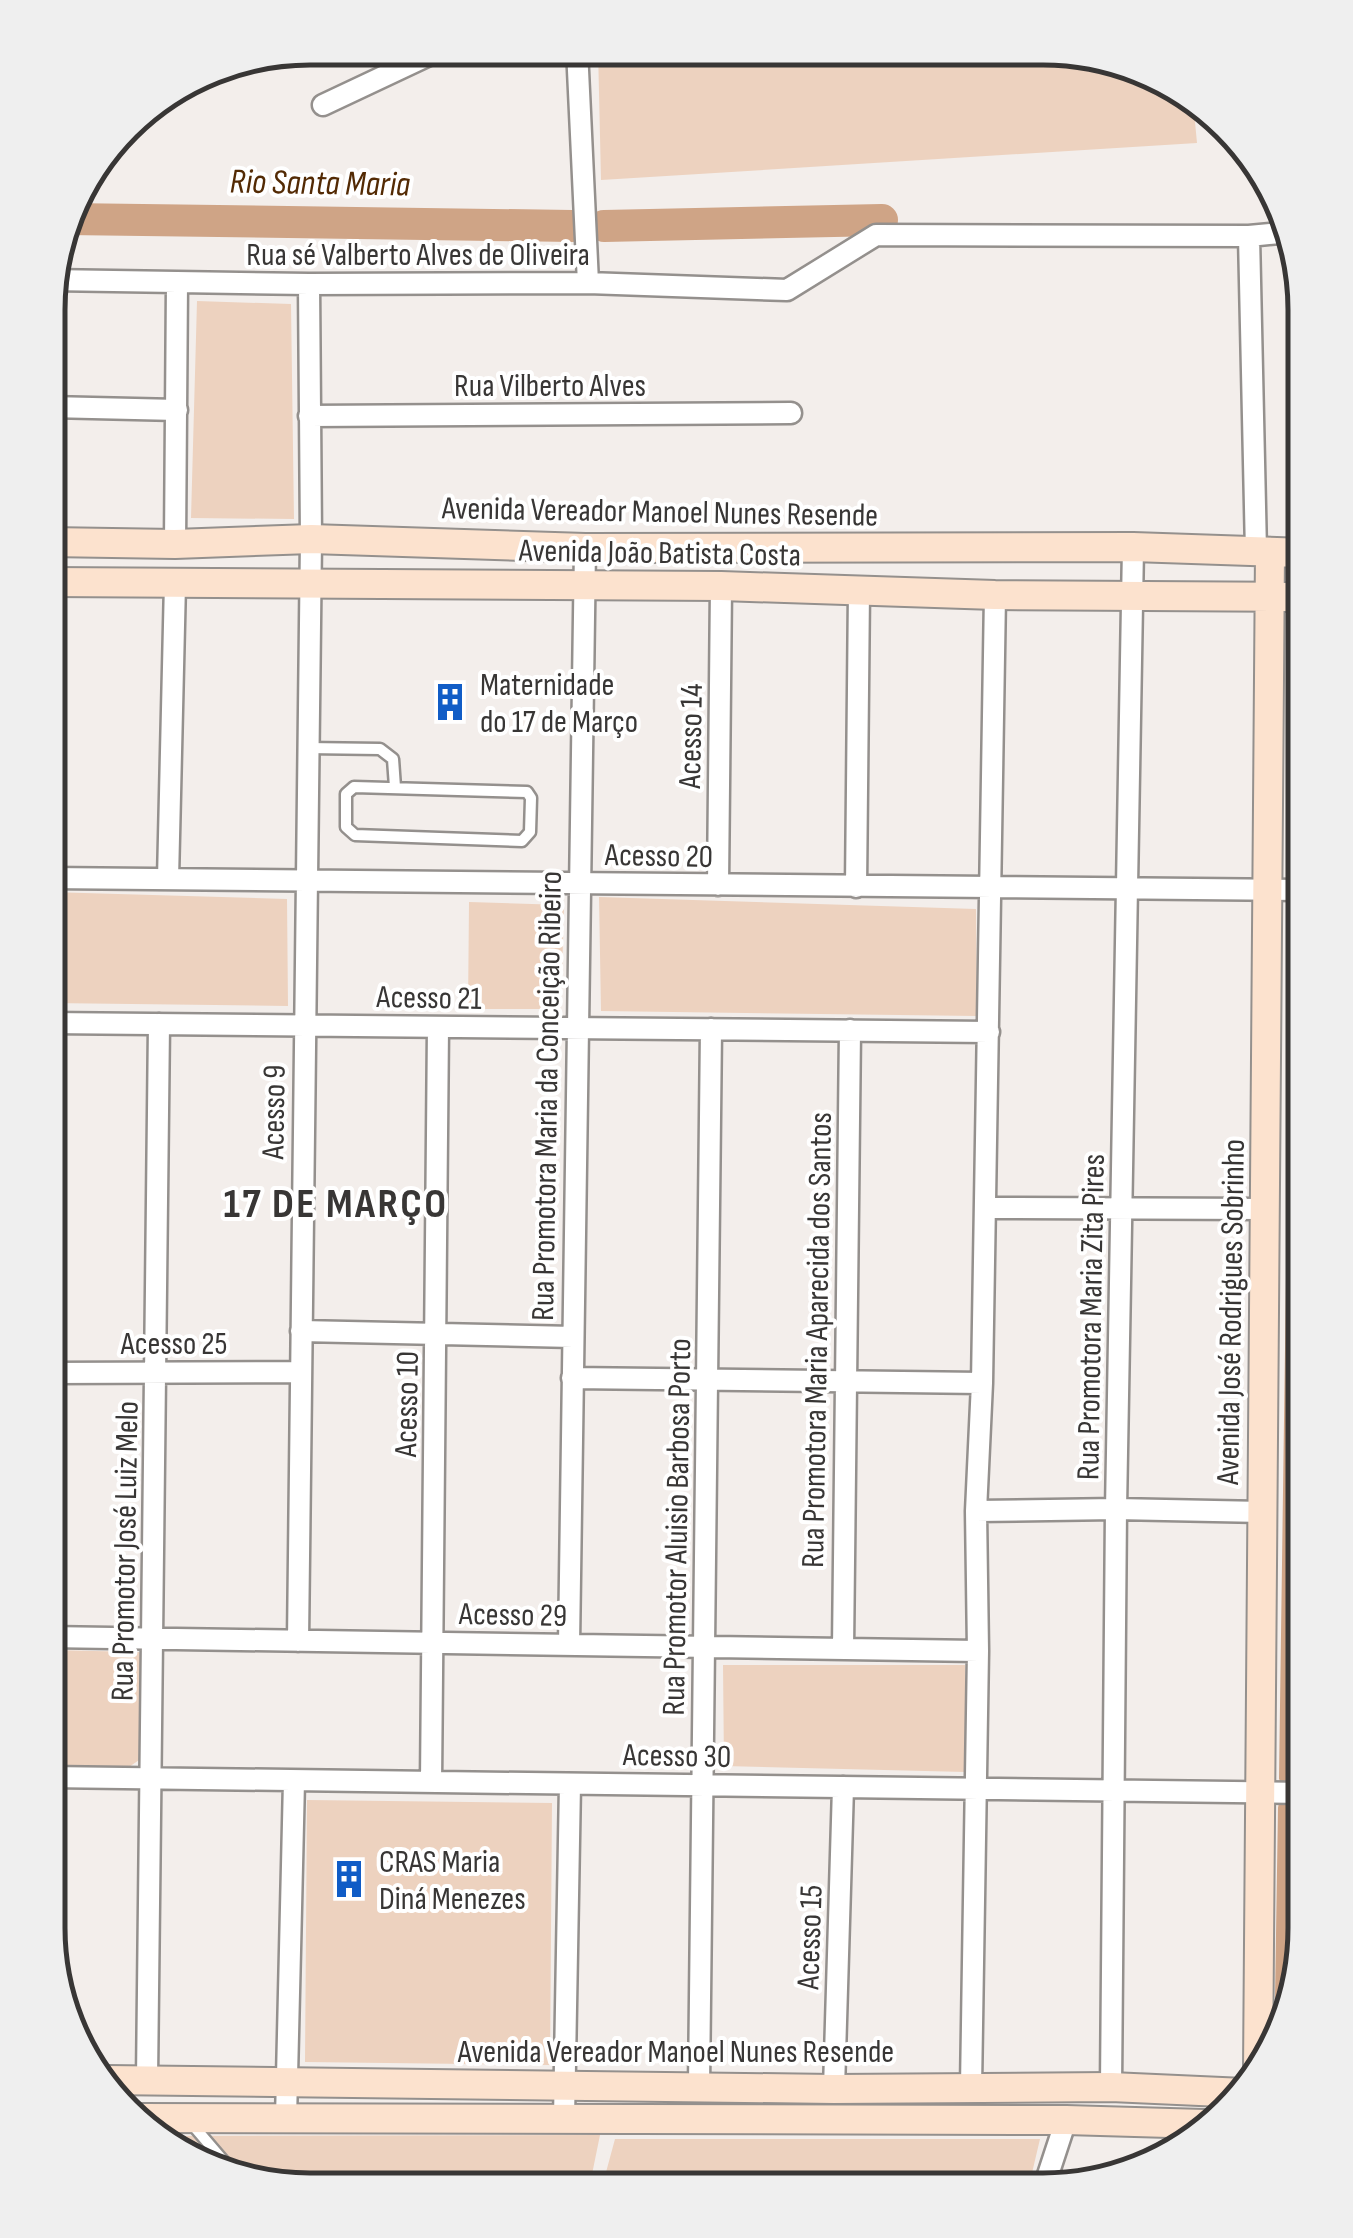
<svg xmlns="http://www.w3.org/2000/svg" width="1353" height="2238" viewBox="0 0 1353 2238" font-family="'Sofia Sans Condensed',sans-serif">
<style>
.green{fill:#edd2bf}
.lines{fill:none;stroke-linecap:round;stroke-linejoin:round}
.canal{stroke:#cfa486;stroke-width:20}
.river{stroke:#cfa486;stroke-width:32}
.lane-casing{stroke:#94908d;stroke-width:15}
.street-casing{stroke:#94908d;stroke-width:25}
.secondary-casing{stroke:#94908d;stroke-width:32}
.lane{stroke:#fff;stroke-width:10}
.street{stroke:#fff;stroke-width:20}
.secondary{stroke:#fce2ce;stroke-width:28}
.labels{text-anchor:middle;stroke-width:8;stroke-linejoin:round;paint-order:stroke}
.street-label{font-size:32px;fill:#383635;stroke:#fff}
.poi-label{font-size:32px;fill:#383635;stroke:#fff;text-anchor:start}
.water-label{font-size:35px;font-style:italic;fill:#532a04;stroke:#fff}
.district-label{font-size:42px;font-weight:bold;letter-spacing:2.5px;fill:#383635;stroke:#fff}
.rim{fill:none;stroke:#383635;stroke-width:5}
</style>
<rect width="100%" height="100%" fill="#f3eeeb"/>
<path class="green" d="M598 49 1094 52 1193 101 1197 143 601 180Z
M197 301 291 304 294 519 191 518Z
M49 892 287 899 288 1006 49 1003Z
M599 897 976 909 977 1016 601 1011Z
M469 902 564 905 561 1009H468Z
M48 1650 139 1652 144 1659 142 1758 129 1767 48 1766Z
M723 1665H965L966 1772 724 1766Z
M307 1800 552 1803 550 2065 305 2062Z
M600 2135 589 2189 275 2188 151 2136Z
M615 2139H1040L1028 2190 602 2187Z"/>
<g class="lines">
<path class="canal" d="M1298 863 1304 623
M1289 1778 1301 921
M1285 1998 1288 1808"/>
<path class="river" d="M67 219 572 226
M604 226 882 220"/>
<g class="lane-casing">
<path id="lane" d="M307 748 380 749 393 759 395 787
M354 787 527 792 531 798 530 832 522 841 355 835 346 827V794Z
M191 2123 232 2171"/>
</g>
<g class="street-casing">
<path id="street" d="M577 49 588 283
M323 105 444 48
M1249 236 1256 552
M50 280 309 284 588 283 787 290 876 235 1249 236 1290 232
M50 407 177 410
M309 416 791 413
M175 544 177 283
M49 878 1305 890
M168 879 175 583
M718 885 721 586
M856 887 859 590
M49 1023 989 1032
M985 1208 1266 1209
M301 1331 573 1337
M48 1373 301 1372
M572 1378 982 1383
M976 1511 1116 1509 1263 1512
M48 1637 978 1651
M298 1641 311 539 309 284
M569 1645 585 548
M843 1649 850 1030
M48 1777 1305 1793
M431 1782 438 1027
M147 2079 159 1024
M699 2086 711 1029
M971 2087 978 1651 976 1511 982 1383 995 595
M1111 2087 1116 1509 1133 547
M834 2089 843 1787
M286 2119 294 1781
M564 2119 570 1784
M1043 2190 1066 2120"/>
</g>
<g class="secondary-casing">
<path id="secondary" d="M49 542 175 544 311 539 585 548 1133 547 1305 553
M49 582 721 586 995 595 1305 597
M1258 2071 1270 552
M107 2080 834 2089 1111 2087 1244 2093
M136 2118 1066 2120 1204 2124"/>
</g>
<use href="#lane" class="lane"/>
<use href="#street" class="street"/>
<use href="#secondary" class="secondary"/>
</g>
<defs>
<g id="building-bare" transform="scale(3)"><path d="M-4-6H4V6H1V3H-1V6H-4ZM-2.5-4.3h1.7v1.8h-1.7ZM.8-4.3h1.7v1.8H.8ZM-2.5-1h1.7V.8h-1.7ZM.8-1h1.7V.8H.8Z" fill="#105cc6" stroke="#fff" stroke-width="2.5" paint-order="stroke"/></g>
</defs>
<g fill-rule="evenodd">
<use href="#building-bare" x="450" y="702"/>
<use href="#building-bare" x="349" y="1879"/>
</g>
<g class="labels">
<g class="street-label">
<text x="418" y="265">Rua sé Valberto Alves de Oliveira</text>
<text x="550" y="396">Rua Vilberto Alves</text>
<text transform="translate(660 511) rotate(1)" y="11">Avenida Vereador Manoel Nunes Resende</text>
<text transform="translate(660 552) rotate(1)" y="11">Avenida João Batista Costa</text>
<text transform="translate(690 736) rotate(-89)" y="11">Acesso 14</text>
<text transform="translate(659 855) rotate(1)" y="11">Acesso 20</text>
<text transform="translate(429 997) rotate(1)" y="11">Acesso 21</text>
<text transform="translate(546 1096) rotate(-89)" y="11">Rua Promotora Maria da Conceição Ribeiro</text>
<text transform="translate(273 1112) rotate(-89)" y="11">Acesso 9</text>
<text transform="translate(1230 1312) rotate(-89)" y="11">Avenida José Rodrigues Sobrinho</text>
<text transform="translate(1090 1317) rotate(-89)" y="11">Rua Promotora Maria Zita Pires</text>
<text transform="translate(816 1340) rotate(-89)" y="11">Rua Promotora Maria Aparecida dos Santos</text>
<text x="174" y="1354">Acesso 25</text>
<text transform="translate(406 1404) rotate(-89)" y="11">Acesso 10</text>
<text transform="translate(676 1527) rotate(-89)" y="11">Rua Promotor Aluisio Barbosa Porto</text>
<text transform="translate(124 1551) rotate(-89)" y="11">Rua Promotor José Luiz Melo</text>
<text transform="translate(513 1614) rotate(1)" y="11">Acesso 29</text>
<text transform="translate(677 1755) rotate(1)" y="11">Acesso 30</text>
<text transform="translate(809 1937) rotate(-88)" y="11">Acesso 15</text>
<text x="676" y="2062">Avenida Vereador Manoel Nunes Resende</text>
</g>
<g class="poi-label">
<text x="480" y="695">Maternidade<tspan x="480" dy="37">do 17 de Março</tspan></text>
<text x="379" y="1872">CRAS Maria<tspan x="379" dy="37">Diná Menezes</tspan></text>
</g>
<g class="water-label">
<text transform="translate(320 182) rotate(1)" y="12">Rio Santa Maria</text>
</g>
<g class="district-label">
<text x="336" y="1217">17 DE MARÇO</text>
</g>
</g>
<path d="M0 0H1353V2238H0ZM310 65H1043A245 245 0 0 1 1288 310V1928A245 245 0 0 1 1043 2173H310A245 245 0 0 1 65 1928V310A245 245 0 0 1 310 65Z" fill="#efefef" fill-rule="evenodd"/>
<path class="rim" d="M310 65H1043A245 245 0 0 1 1288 310V1928A245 245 0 0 1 1043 2173H310A245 245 0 0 1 65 1928V310A245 245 0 0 1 310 65Z"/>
</svg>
